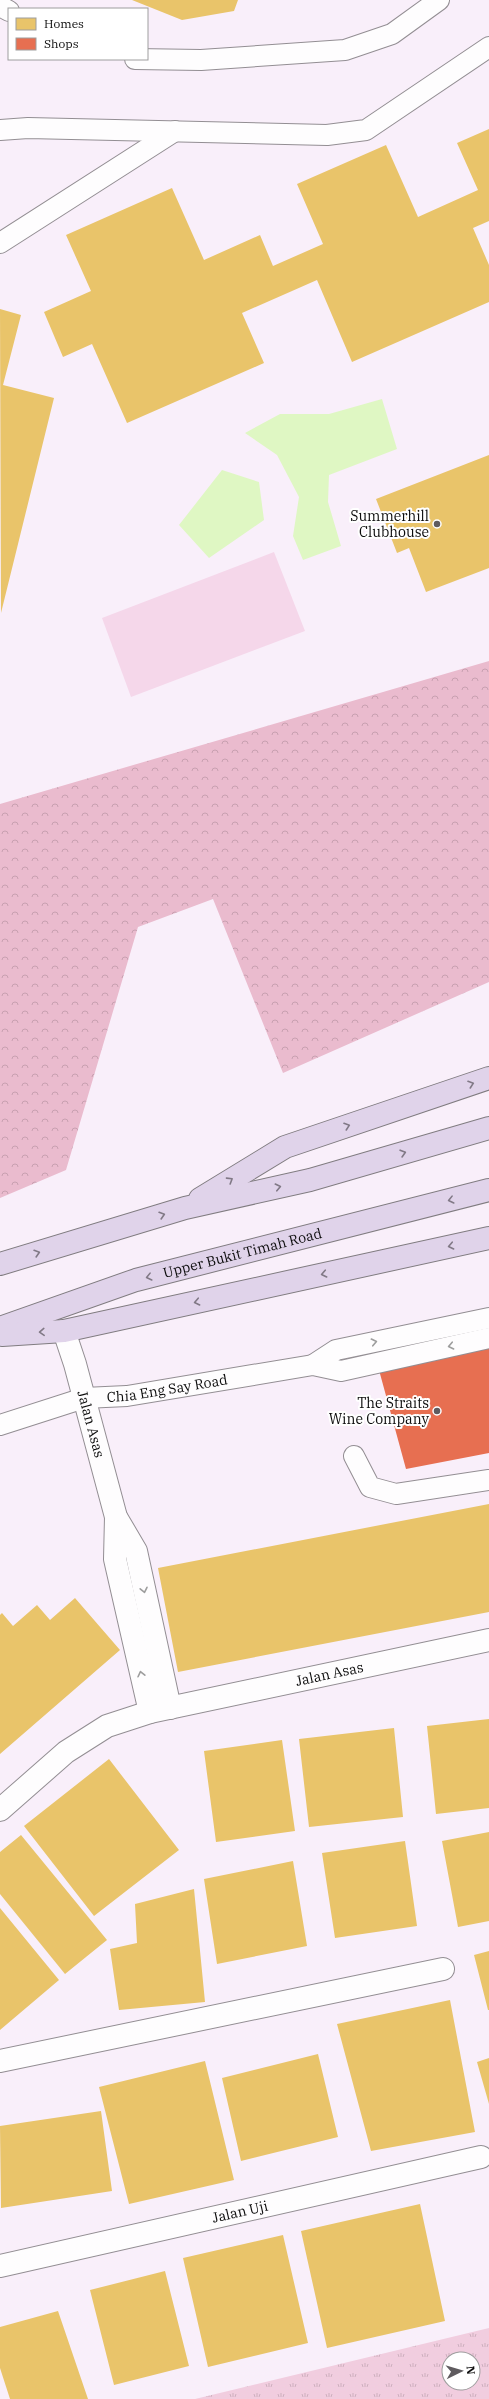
<svg xmlns="http://www.w3.org/2000/svg" width="489" height="2399" viewBox="0 0 489 2399" font-family="'IBM Plex Serif',serif">
<style>
.forest{fill:url(#forest-crowns)}
.park{fill:url(#park-tufts);fill-rule:evenodd}
.pitch{fill:#f5d7ea}
.water{fill:#dff7c3}
.homes{fill:#e9c46a}
.shops{fill:#e76f51}
.lines{fill:none;stroke-linecap:round;stroke-linejoin:round}
.lane-casing{stroke:#938e93;stroke-width:22}
.street-casing{stroke:#938e93;stroke-width:24}
.highway-casing{stroke:#807c80;stroke-width:24}
.lane{stroke:#fefdfe;stroke-width:20}
.street{stroke:#fefdfe;stroke-width:22}
.highway{stroke:#e0d3ea;stroke-width:22}
.oneway{stroke:#817986}
.oneway2{stroke:#9d9d9d}
.poi-dot{fill:#5f5b5f;stroke:#fff;stroke-width:1.5}
.labels{text-anchor:middle;stroke-width:4;stroke-linejoin:round;paint-order:stroke}
.poi-label{font-size:14px;fill:#0c0c0c;stroke:#fff;text-anchor:end}
.street-label{font-size:14px;fill:#0c0c0c;stroke:#fff}
</style>
<defs>
<pattern id="forest-crowns" width="20" height="18" patternUnits="userSpaceOnUse"><rect width="20" height="18" fill="#eabbce"/><path d="M2 6a3 3 0 1 1 6 0M12 15a3 3 0 1 1 6 0" fill="none" stroke="#c8a0b0"/></pattern>
<pattern id="park-tufts" width="24" height="20" patternUnits="userSpaceOnUse"><rect width="24" height="20" fill="#f1cddf"/><path d="M3 7l-1-3M5 7V3M7 7l1-3M15 17l-1-3M17 17v-4M19 17l1-3" fill="none" stroke="#cdafbe"/></pattern>
</defs>
<rect width="100%" height="100%" fill="#f9effa"/>
<path class="forest" d="M489 661V982L283 1073 213 899 138 927 66 1170 0 1198V804Z"/>
<path class="park" d="M489 2328V2399H195ZM449 2359H473V2383H449Z"/>
<path class="pitch" d="M274 552 305 631 131 697 102 618Z"/>
<path class="water" d="M382 399 397 449 329 475 328 502 341 546 303 560 293 536 299 497 277 455 245 433 280 414H329Z
M222 470 259 482 264 520 209 558 179 525Z"/>
<path class="homes" d="M132 0H238L234 11 182 20Z
M489 129V221L473 228 489 265V302L352 362 317 280 242 313 264 363 127 423 92 344 63 357 44 312 91 291 66 235 172 188 204 260 260 235 273 266 323 244 297 184 386 145 418 217 478 190 457 143Z
M0 309 21 315 3 385 54 398 1 613Z
M489 455V568L426 592 409 548 397 553 376 499Z
M489 1504V1612L178 1672 158 1568Z
M75 1598 120 1650 0 1754V1615L2 1613 13 1626 37 1605 50 1620Z
M489 1719V1808L436 1814 427 1726Z
M394 1728 403 1817 309 1827 299 1739Z
M282 1740 295 1831 216 1842 204 1751Z
M109 1759 179 1850 94 1916 24 1826Z
M489 1832V1921L458 1927 442 1841Z
M21 1835 107 1940 65 1974 0 1894V1852Z
M405 1841 417 1926 335 1938 322 1853Z
M293 1861 307 1946 217 1964 204 1879Z
M194 1889 205 2002 119 2010 110 1949 137 1943 135 1904Z
M0 1908 59 1980 0 2030Z
M489 1951V2010H488L474 1955Z
M450 2000 475 2132 371 2151 337 2024Z
M318 2054 338 2137 241 2161 222 2078Z
M489 2058V2104L477 2062Z
M205 2061 234 2180 129 2204 99 2087Z
M101 2111 112 2191 1 2208 0 2126Z
M420 2204 445 2321 327 2348 301 2231Z
M283 2235 308 2343 208 2367 183 2258Z
M165 2271 189 2366 114 2385 90 2290Z
M58 2311 88 2399H10L0 2368V2327Z"/>
<path class="shops" d="M489 1344V1453L406 1469 379 1370Z"/>
<g class="lines">
<g class="lane-casing">
<g id="lane">
<path d="M0 6 9 11"/>
<path d="M135 59 201 60 345 50 392 34 439 0"/>
<path d="M0 130 28 128 327 135 366 130 489 47"/>
<path d="M0 243 175 131"/>
<path d="M313 1365 336 1350 489 1318"/>
<path id="s1" d="M0 1425 84 1398 127 1396 313 1365 341 1371 489 1338"/>
<path d="M354 1456 370 1487 396 1494 489 1480"/>
</g>
</g>
<g class="street-casing">
<g id="street">
<path id="s2" d="M64 1331 75 1364 116 1517 136 1551 170 1708"/>
<path d="M116 1517 115 1559 150 1712"/>
<path id="s3" d="M0 1810 66 1752 107 1726 150 1712 489 1640"/>
<path d="M0 2061 443 1969"/>
<path id="s4" d="M0 2266 481 2157"/>
</g>
</g>
<g class="highway-casing">
<g id="highway">
<path d="M200 1199 285 1147 489 1078"/>
<path d="M0 1264 185 1208 310 1180 489 1128"/>
<path id="s5" d="M0 1328 136 1280 489 1190"/>
<path d="M2 1335 64 1331 489 1238"/>
</g>
</g>
<use href="#lane" class="lane"/>
<use href="#street" class="street"/>
<use href="#highway" class="highway"/>
</g>
<defs><path id="oneway-chevron" d="M-2-3.5L2.5 0L-2 3.5" fill="none" stroke-width="1.6" stroke-linecap="round" stroke-linejoin="round"/></defs>
<g class="oneway">
<use href="#oneway-chevron" transform="translate(471 1084) rotate(-19)"/>
<use href="#oneway-chevron" transform="translate(347 1126) rotate(-19)"/>
<use href="#oneway-chevron" transform="translate(403 1153) rotate(-16)"/>
<use href="#oneway-chevron" transform="translate(230 1180) rotate(-32)"/>
<use href="#oneway-chevron" transform="translate(278 1187) rotate(-13)"/>
<use href="#oneway-chevron" transform="translate(451 1200) rotate(166)"/>
<use href="#oneway-chevron" transform="translate(162 1215) rotate(-17)"/>
<use href="#oneway-chevron" transform="translate(451 1246) rotate(168)"/>
<use href="#oneway-chevron" transform="translate(37 1253) rotate(-17)"/>
<use href="#oneway-chevron" transform="translate(324 1274) rotate(168)"/>
<use href="#oneway-chevron" transform="translate(149 1277) rotate(166)"/>
<use href="#oneway-chevron" transform="translate(197 1302) rotate(168)"/>
<use href="#oneway-chevron" transform="translate(42 1332) rotate(177)"/>
</g>
<g class="oneway2">
<use href="#oneway-chevron" transform="translate(374 1342) rotate(-12)"/>
<use href="#oneway-chevron" transform="translate(451 1346) rotate(168)"/>
<use href="#oneway-chevron" transform="translate(144 1590) rotate(78)"/>
<use href="#oneway-chevron" transform="translate(141 1674) rotate(-103)"/>
</g>
<g class="poi-dot">
<circle cx="437" cy="524" r="4"/>
<circle cx="437" cy="1411" r="4"/>
</g>
<g class="labels">
<g class="poi-label">
<text x="429" y="521">Summerhill<tspan x="429" dy="16">Clubhouse</tspan></text>
<text x="429" y="1408">The Straits<tspan x="429" dy="16">Wine Company</tspan></text>
</g>
<g class="street-label">
<text dy="5" stroke="none"><textPath href="#s5" startOffset="254">Upper Bukit Timah Road</textPath></text>
<text dy="5" stroke="none"><textPath href="#s1" startOffset="172">Chia Eng Say Road</textPath></text>
<text dy="5" stroke="none"><textPath href="#s2" startOffset="97">Jalan Asas</textPath></text>
<text dy="5" stroke="none"><textPath href="#s3" startOffset="365">Jalan Asas</textPath></text>
<text dy="5" stroke="none"><textPath href="#s4" startOffset="246">Jalan Uji</textPath></text>
</g>
</g>
<rect x="8" y="8" width="140" height="52" fill="#ffffff" stroke="#9e9e9e"/>
<rect x="16" y="18" width="20" height="12" fill="#e9c46a" stroke="#9e9e9e"/>
<text x="44" y="28" font-size="12" fill="#0c0c0c">Homes</text>
<rect x="16" y="38" width="20" height="12" fill="#e76f51" stroke="#9e9e9e"/>
<text x="44" y="48" font-size="12" fill="#0c0c0c">Shops</text>
<g transform="translate(461 2371) rotate(85)"><circle r="19" fill="#ffffff" stroke="#9e9e9e"/>
<path d="M0-3L7 15L0 10L-7 15Z" fill="#5f5b5f"/>
<text y="-6" font-size="11" font-weight="bold" text-anchor="middle" fill="#0c0c0c">N</text>
</g>
</svg>
